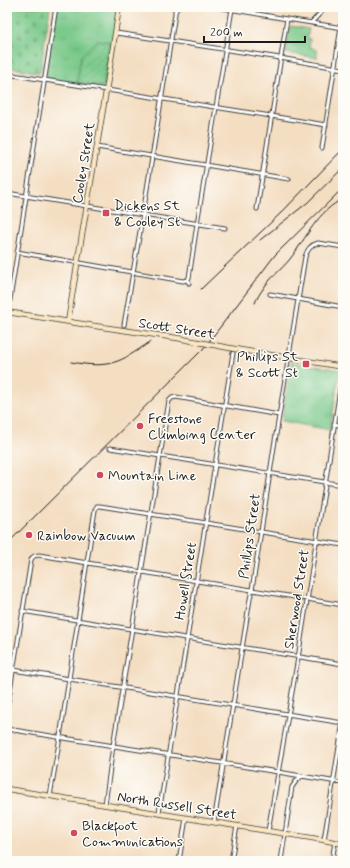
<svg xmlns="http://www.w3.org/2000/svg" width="350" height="868" viewBox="0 0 350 868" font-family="Mynerve,sans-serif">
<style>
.cemetery{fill:url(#cemetery-stones);stroke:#4a7252}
.park{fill:url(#park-tufts);stroke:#4a7252}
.garden{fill:url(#garden-furrows);stroke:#4a7252}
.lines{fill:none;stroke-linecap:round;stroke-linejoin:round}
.street-casing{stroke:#3c3935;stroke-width:5}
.secondary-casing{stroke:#3c3935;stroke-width:6}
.street{stroke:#fff;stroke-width:3}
.secondary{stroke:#fae7c3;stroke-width:4.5}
.rail{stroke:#1c1c1c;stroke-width:1}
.secondary-bridge-casing{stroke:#3c3935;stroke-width:6;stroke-linecap:butt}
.secondary-bridge{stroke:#fae7c3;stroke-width:4.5}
.poi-dot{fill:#d1495b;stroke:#fdfcf7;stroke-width:1.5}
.labels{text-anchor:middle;stroke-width:3;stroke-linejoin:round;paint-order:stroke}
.street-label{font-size:14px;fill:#1c1c1c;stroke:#fdfcf7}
.poi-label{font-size:14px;fill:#1c1c1c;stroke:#fdfcf7;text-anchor:start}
</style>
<defs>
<pattern id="cemetery-stones" width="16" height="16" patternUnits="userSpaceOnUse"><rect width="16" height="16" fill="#78c888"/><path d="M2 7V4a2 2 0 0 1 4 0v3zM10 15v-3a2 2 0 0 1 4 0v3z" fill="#67ab75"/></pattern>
<pattern id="park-tufts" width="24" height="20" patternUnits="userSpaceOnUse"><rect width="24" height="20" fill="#78c888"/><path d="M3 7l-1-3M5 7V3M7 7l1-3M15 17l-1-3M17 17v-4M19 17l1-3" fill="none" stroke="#67ab75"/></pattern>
<pattern id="garden-furrows" width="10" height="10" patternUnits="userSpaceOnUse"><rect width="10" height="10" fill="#78c888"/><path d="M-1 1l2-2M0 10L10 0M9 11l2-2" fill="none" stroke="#67ab75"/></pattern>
</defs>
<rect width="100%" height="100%" fill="#fdfcf7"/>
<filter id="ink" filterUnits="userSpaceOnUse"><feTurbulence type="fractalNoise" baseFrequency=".025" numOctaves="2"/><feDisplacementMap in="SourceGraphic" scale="8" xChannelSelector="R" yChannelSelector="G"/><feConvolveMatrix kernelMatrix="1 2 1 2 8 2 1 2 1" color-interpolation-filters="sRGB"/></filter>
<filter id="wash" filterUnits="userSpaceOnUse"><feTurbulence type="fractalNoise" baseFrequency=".012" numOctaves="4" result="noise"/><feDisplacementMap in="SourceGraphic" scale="16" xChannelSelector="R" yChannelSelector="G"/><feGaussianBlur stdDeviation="0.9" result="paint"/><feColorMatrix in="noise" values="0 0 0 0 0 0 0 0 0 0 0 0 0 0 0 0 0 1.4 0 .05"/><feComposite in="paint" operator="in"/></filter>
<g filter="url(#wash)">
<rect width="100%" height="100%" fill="#f4dec2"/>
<path class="cemetery" d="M7 7H50L40 73 7 67Z"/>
<path class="park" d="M56 7H119L106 90 45 80Z
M290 26 309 29 307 38 310 39 309 47 313 48 317 51V58L286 53Z
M291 362 340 370 330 430 282 421Z"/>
<path class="garden" d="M97 40 110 42 104 84 102 86 77 82 81 56Z"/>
</g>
<g filter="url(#ink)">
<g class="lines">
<g class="street-casing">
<path id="street" d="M217 7 287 19 343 28
M337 7 343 12
M175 12 178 7
M254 13 255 7
M311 23 326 7
M116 33 170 41 280 58 343 69
M7 74 271 116 326 125
M97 147 289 179
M322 148 341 27
M7 193 87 206 225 228
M257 209 287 19
M17 252 183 281 187 280
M189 283 187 280 189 278 197 224 232 9
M270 294 343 307
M8 312 56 7
M124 325 143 214 175 14V7
M334 424 343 426
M110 448 343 485
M22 611 343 664
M7 669 343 723
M7 709 31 560C32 557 35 555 39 555L343 605
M7 729 278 772 343 783
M50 796 60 737 95 510 97 506H100L343 545
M105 805 113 746 169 401 172 398 176 397 279 415
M159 813 233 353
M214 822 250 599 252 590 274 447 305 257C307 250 310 245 318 243L343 247
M268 831 299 652 343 370
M324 840 343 722
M179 861 186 818
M231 861 237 826
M281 861 292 787 297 780 302 776
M332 861 335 842"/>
</g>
<g class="secondary-casing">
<path id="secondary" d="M7 312 95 326
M68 322C84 217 104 112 119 7
M235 349 343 367
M7 789 324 840 343 844"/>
</g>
<use href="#street" class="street"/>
<use href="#secondary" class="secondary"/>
<path class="rail" d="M260 240 307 203 343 168
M201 289 283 211 343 149
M255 303C257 298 260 293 263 289 270 278 281 270 290 259 306 239 318 210 343 199
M71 362C110 369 119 363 150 342
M7 544 203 349 221 326 275 255 343 188"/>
<g class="secondary-bridge-casing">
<path id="secondary-bridge" d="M95 326 177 338 235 349"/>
</g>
<use href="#secondary-bridge" class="secondary-bridge"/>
</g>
</g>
<g class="poi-dot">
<rect x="102" y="209" width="8" height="8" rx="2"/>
<rect x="302" y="360" width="8" height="8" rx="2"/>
<circle cx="140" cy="426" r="4"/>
<circle cx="100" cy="475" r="4"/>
<circle cx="29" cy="535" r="4"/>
<circle cx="74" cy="833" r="4"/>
</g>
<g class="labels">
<g class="street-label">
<text transform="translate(83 163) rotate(-81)" y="5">Cooley Street</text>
<text transform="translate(177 328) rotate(9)" y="5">Scott Street</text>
<text transform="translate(249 536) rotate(-82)" y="5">Phillips Street</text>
<text transform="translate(185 581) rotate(-81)" y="5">Howell Street</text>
<text transform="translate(296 599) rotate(-81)" y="5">Sherwood Street</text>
<text transform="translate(177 805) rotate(9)" y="5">North Russell Street</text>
</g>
<g class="poi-label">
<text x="114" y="210">Dickens St<tspan x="114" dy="16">&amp; Cooley St</tspan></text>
<text x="298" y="361" text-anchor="end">Phillips St<tspan x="298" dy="16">&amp; Scott St</tspan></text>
<text x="148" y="423">Freestone<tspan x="148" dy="16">Climbing Center</tspan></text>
<text x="108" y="480">Mountain Line</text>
<text x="37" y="540">Rainbow Vacuum</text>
<text x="82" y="830">Blackfoot<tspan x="82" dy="16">Communications</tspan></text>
</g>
</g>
<rect width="350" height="868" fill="none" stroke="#fdfcf7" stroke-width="24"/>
<path d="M204 36v6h101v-6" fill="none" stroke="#1c1c1c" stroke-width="2"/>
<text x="210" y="36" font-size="12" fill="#1c1c1c" stroke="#fdfcf7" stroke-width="3" paint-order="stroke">200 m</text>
</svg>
